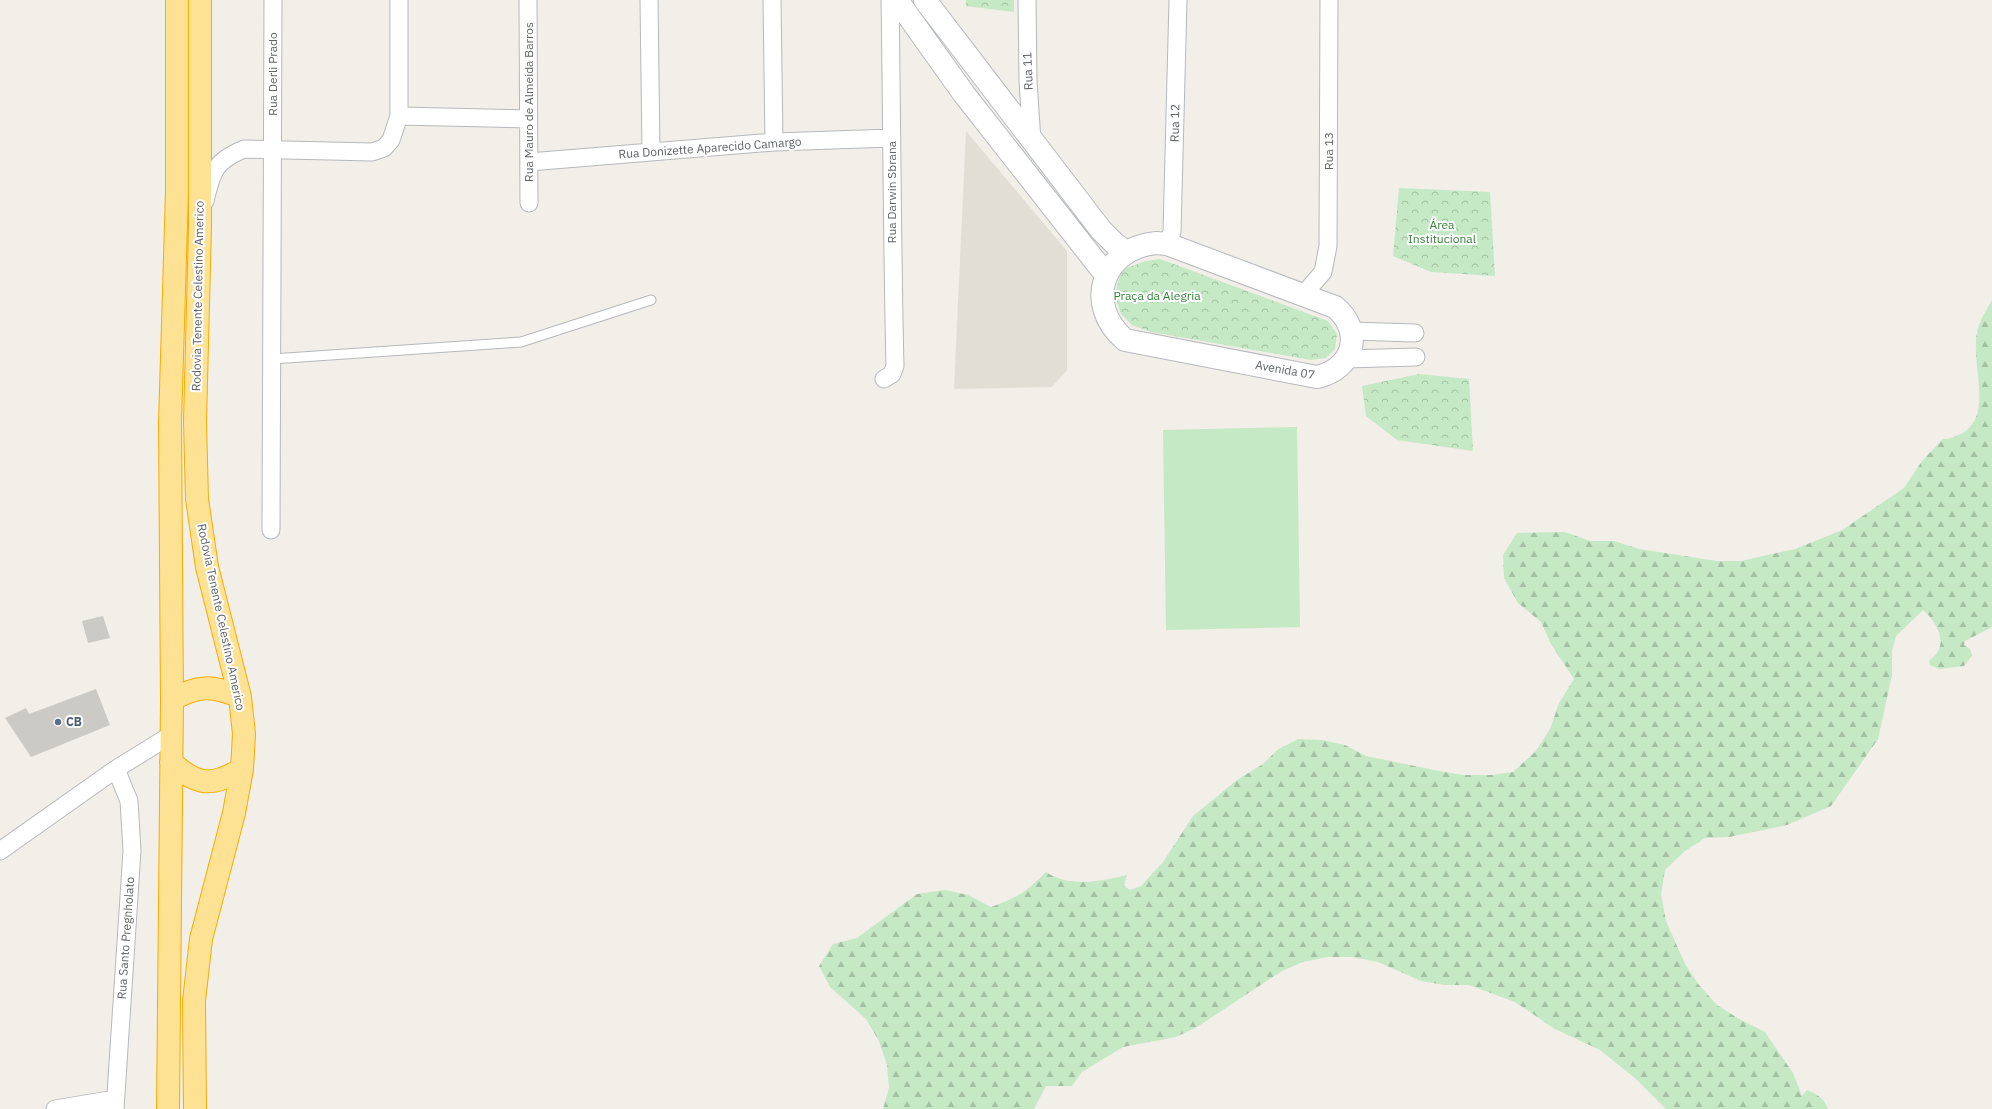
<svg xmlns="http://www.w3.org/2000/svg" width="1992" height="1109" viewBox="0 0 1992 1109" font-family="'IBM Plex Sans',sans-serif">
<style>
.education{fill:#e1ded6}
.forest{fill:url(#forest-firs)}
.park{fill:url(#park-crowns)}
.pitch{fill:#c5e8c5}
.building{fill:#cccac5}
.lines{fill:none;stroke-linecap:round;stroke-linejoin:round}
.lane-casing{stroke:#b5b8bc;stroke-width:11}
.street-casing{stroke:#b5b8bc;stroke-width:19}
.secondary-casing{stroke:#b6babf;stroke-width:24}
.highway-casing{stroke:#f9ab00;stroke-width:24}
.lane{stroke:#fff;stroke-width:9}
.street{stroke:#fff;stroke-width:17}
.secondary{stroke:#fff;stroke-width:22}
.highway{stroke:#fde293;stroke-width:22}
.service-dot{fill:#5c6f8a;stroke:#fff;stroke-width:1.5}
.labels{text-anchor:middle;stroke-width:4;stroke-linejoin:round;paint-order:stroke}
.street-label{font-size:12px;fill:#5f6368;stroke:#fff}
.park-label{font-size:12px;fill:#348238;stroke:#fff}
.service-label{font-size:12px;font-weight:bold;fill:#4e5e75;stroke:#fff;text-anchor:start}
</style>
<defs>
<pattern id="forest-firs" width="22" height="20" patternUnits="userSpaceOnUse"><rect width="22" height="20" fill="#c5e8c5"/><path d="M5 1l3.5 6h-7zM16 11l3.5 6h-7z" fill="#a3c0a4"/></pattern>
<pattern id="park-crowns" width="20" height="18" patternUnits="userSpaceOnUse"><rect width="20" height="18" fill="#c5e8c5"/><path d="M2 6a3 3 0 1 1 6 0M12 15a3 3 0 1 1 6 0" fill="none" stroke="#a3c0a4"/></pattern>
</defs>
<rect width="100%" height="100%" fill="#f1efe8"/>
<path class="education" d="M966 131 1067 251V370L1052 387 954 389Z"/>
<path class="forest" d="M1992 300V627L1965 641 1964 645 1970 649 1972 655 1964 666 1939 669 1930 665 1929 661C1932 658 1938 653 1939 649 1945 636 1933 618 1923 610L1896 636 1892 651V675L1878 739 1831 806 1787 825 1729 837 1705 838 1685 851 1665 870 1661 894 1666 921 1685 964 1699 985 1717 1005 1739 1019 1765 1032 1793 1073 1802 1096 1807 1090C1817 1094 1824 1098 1828 1109H1666L1636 1079 1600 1050 1555 1029 1515 1002 1469 985H1445L1421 981 1378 962 1352 957H1328L1303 962 1282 971 1197 1027 1176 1037 1123 1047 1082 1072 1072 1086H1046L1034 1109H883L889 1088 887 1065 879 1041 866 1019 830 987 819 966 833 944 857 938 917 894 945 890 968 895 991 907C1017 898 1026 892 1046 872 1069 888 1102 881 1127 875L1124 886 1130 890 1141 886 1163 862 1193 816 1237 780 1263 764 1277 750 1298 739 1322 740 1345 745 1366 756 1439 771 1463 775H1492L1513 772 1536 751 1550 729 1559 703 1574 679 1551 644 1541 622 1518 603 1504 578 1503 555 1517 533 1565 532 1590 541H1614L1639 549 1717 561H1741L1795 549 1842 530 1904 488 1922 461 1943 439C1949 440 1955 436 1961 434 1992 417 1974 373 1976 342 1976 326 1984 314 1992 300Z"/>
<path class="park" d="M966 0H1014V12L966 6Z
M1399 188 1490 192 1495 276 1431 272 1393 256Z
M1160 259 1328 321 1337 334 1335 349 1326 358 1311 360 1151 332 1132 325 1121 314 1115 296 1119 278 1124 269 1146 261Z
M1419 374 1469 379 1473 451 1397 440 1366 416 1362 386Z"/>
<path class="pitch" d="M1297 427 1300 627 1166 630 1163 430Z"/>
<path class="building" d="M103 616 110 638 88 643 82 621Z
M96 689 110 725 31 757 5 718 26 708 29 714Z"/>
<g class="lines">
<g class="lane-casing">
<path id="lane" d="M272 359 521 342 651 300"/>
</g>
<g class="street-casing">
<path id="street" d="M528 0 529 203
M649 0 651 151
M772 0 774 142
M1027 0 1028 81 1032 141
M399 116 528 119
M529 162 774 142 892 138
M205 201C212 171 215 161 244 149L372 152 384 148 391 140 399 116V0
M1167 244 1172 232 1178 0
M1304 294 1323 272 1328 246 1329 0
M1351 331 1415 333
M1346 359 1416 357
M884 379 892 374 895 366C892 244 892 122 890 0
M271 530 273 0
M0 851 116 769 171 735
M55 1109 115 1099
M115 1109 132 851 129 801 116 769"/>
</g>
<g class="secondary-casing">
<path id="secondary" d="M897 0 964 94 1106 275
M925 0 1101 230 1115 244 1126 252
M1156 243 1167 244 1335 307C1364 331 1354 369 1317 377L1125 340C1083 304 1103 248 1156 243Z"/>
</g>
<g class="highway-casing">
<path id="highway" d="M172 700C197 685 213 685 240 697
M171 762C197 786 212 787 242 769
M168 1109 172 700 170 423 177 191V0
M195 1109 194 1001 201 939 234 813 242 769 244 734 240 697 207 567 197 499 195 422 200 226V0"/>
</g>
<use href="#lane" class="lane"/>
<use href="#street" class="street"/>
<use href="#secondary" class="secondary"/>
<use href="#highway" class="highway"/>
</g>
<circle class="service-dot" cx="58" cy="722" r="4"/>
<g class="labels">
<g class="street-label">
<text transform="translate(1028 71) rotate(-92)" y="4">Rua 11</text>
<text transform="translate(273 74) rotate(-90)" y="4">Rua Derli Prado</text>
<text transform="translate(529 102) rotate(-90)" y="4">Rua Mauro de Almeida Barros</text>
<text transform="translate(1175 123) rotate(-89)" y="4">Rua 12</text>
<text transform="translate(710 148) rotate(-4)" y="4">Rua Donizette Aparecido Camargo</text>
<text transform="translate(1329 151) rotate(-90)" y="4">Rua 13</text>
<text transform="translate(892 192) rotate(-90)" y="4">Rua Darwin Sbrana</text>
<text transform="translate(198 296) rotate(-89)" y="4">Rodovia Tenente Celestino Americo</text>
<text transform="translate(1285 370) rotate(10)" y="4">Avenida 07</text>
<text transform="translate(221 617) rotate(78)" y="4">Rodovia Tenente Celestino Americo</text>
<text transform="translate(126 938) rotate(-86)" y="4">Rua Santo Pregnholato</text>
</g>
<g class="park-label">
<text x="1442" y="229">Área<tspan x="1442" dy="14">Institucional</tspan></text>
<text x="1157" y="300">Praça da Alegria</text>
</g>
<g class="service-label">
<text x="66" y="726">CB</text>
</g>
</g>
</svg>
